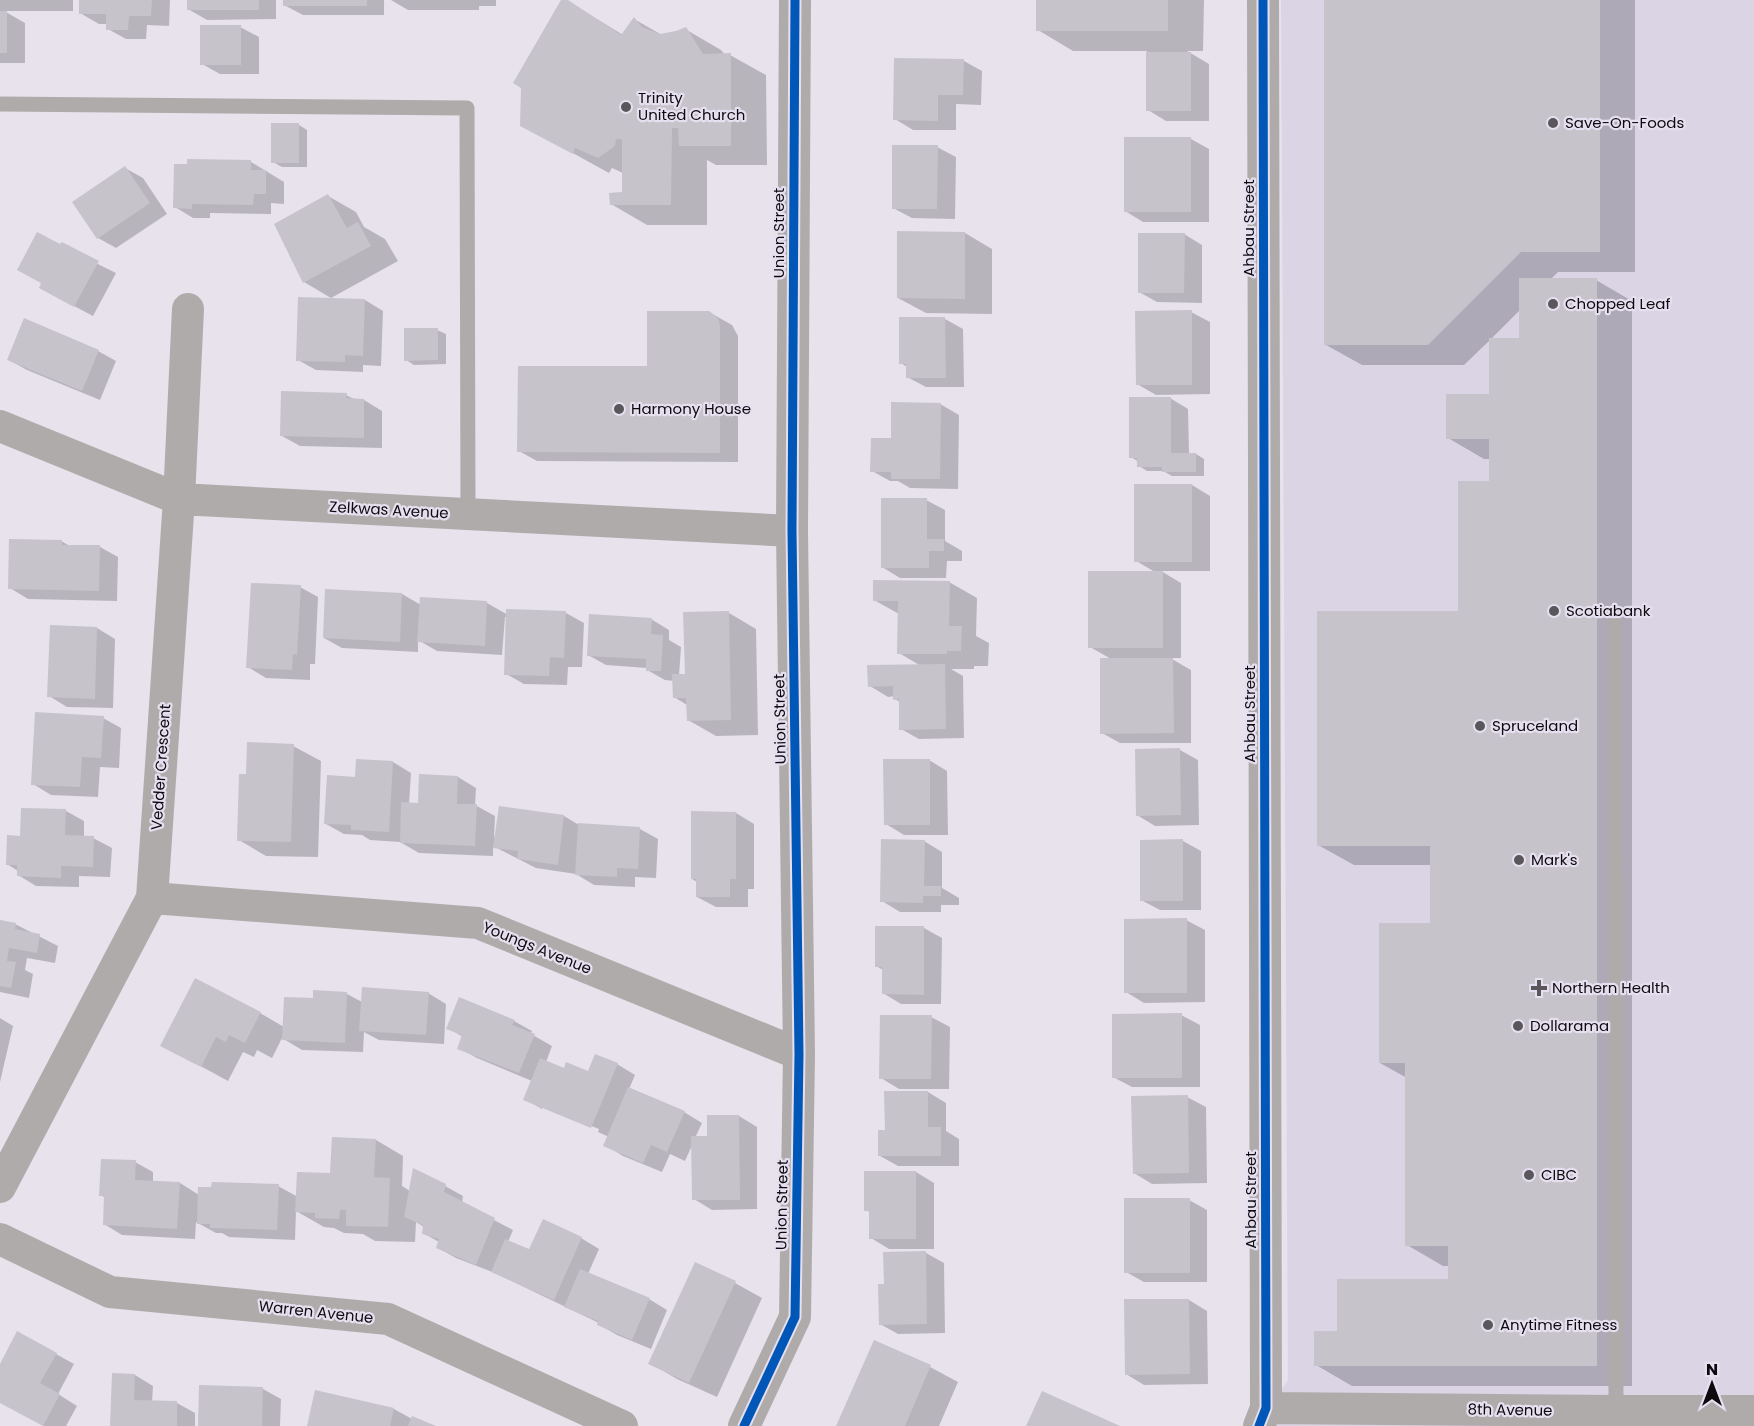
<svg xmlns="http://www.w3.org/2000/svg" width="1754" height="1426" viewBox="0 0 1754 1426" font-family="Poppins,sans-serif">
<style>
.built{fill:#dad4e4}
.shadow{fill:#0003;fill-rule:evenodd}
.building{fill:#c6c3ca}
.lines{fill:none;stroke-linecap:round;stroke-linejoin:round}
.lane{stroke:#b0abab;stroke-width:15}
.street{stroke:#b0abab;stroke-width:32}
.cycleway-casing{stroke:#e6dfef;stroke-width:13}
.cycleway{stroke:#0057b8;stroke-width:9}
.poi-dot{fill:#59565c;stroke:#e6dfef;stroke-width:2}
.labels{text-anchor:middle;stroke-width:4.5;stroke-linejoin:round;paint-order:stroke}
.poi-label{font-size:15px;fill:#0c0a0f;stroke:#e6dfef;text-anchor:start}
.street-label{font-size:15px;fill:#0c0a0f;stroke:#e6dfef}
</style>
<rect width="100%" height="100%" fill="#e7e2ec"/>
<path class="built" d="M1281 0H1754V1426H1257L1288 1380Z"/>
<path class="shadow" d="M0 0H73V11H4L25 23V63H0Z
M81 0H170L169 26 147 25 146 39H126L108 29V24H99L80 13Z
M188 0H276V19L207 20 188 9Z
M284 0H384V15H303L284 5Z
M391 0H496V6H479V10H408Z
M562 0H566L623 35 634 19 662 35 685 29 721 50 725 55H730L766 75 767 165H716L707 160V225H647L611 204 623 194V173L612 168 609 173 522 125Z
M1038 0H1204L1203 51H1187L1209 64V121H1166L1148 110 1147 51H1073L1038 30Z
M1326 0H1635V272H1558L1550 280H1596L1632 301V1386H1352L1316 1365 1339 1333 1450 1281V1266H1443L1407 1245V1078L1380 1063 1432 924V865H1354L1318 845 1459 613 1490 483V459H1484L1448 438 1490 395V340L1464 365H1362L1326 345ZM1521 309V340H1490Z
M240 27 259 37V74H220L202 64Z
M964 61 982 71 981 105 956 104V130H913L895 119Z
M299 125 307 130V167H282L273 162Z
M1125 139H1191L1209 149V222H1143L1125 211Z
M937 147 956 157 955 219 912 218 893 208Z
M189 161 251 162 284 182V204L271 203V214L210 213V218H193L175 207Z
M125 168 143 178 167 214 116 248 98 238Z
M328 196 356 212 364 227 385 239 398 261 331 298 304 282 289 254Z
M899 233H965L992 249V314L926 313 898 298Z
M1184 234 1202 245V303L1157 302 1139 292Z
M61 246 116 273 93 316 59 298Z
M365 300 383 311 381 366 363 365V372L316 370 298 360Z
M709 312 732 325 738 336V462L537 461 519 451 648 368Z
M1191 312 1210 322V394L1156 395 1137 384Z
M945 319 963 329 964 387H926L907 377V367L901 363Z
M437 330 446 334V364L414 365 406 360Z
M98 351 116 361 100 400 27 370 9 360Z
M346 395 356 400H364L382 411V448L300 446 282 436Z
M1170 398 1188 409 1189 454H1196L1204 459V476H1172L1163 471H1147L1139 466V462L1131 457Z
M940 404 959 415 958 489 910 488 898 481H890L872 471 892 439Z
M1192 485 1210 496V571H1161L1181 583V658H1170L1191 670V743H1120L1102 733 1111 659 1090 647 1155 572 1136 561Z
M926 500 945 510V541L962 551V561H947L946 578H900L882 567Z
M61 541 70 546 100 547 118 557 117 601 28 599 10 588Z
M949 582 977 598 976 636 989 643 988 666H974V669H951L963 676 964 738 919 739 901 729 900 702 895 699V696L888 697 870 686 921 666 899 653V614L874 600Z
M300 587 318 597 315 664H310V680L266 678 248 667Z
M402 594 421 605V599L487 603 508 615 566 613 584 623 582 667H568L567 685 524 684 506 674 508 617H505L502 655 437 651 418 640V652L342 648 324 638Z
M729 613 756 629 758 735 716 736 688 720 687 705 674 697V681L665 680 647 670V668L606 665 588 655 651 619 669 630V640L681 647 679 676 686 675Z
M97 628 115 639 113 708 67 707 49 696Z
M103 718 121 728 119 768 100 767 98 797 51 795 33 784Z
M293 746 321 761 318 857 266 856 239 840 248 776Z
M1180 750 1198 760 1199 825 1155 826 1137 815Z
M929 760 947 771 948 835H904L886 824Z
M393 762 411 773 409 804H420L458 777 476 788 475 805 495 816 494 837H496L500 808 564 816 579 825 640 829 658 839 656 878 635 877V887L594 885 576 874 536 868 493 846V856L419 853 400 842 370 840 362 835 344 834 326 824 356 778Z
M22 809 66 811 84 821V837L93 838 112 848 110 877 79 876V887L36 886 18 875V871L7 864 21 837Z
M693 813H736L754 824V889H748V907H716L697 897V882L692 879Z
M924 841 942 852V888L959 898V905H941V912H900L882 901Z
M1183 841 1201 851V910H1160L1141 900Z
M1186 920 1205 930V1002L1144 1003 1126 992Z
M0 921 15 924 58 946 55 963 27 958 25 970 33 974 29 998 0 992Z
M924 928 942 938 941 1004H901L883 993V970L876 966Z
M428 993 446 1004 444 1044 379 1040 364 1032 363 1052 302 1050 282 1038 272 1058 257 1050 254 1057 243 1052 228 1081 162 1045 260 1013 284 1027 314 999 347 994 362 1002Z
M1181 1015 1200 1025V1087H1132L1113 1077Z
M931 1017 950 1027 949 1089H899L881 1078Z
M0 1018 13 1026 0 1082Z
M514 1021 532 1031 531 1034 552 1046 546 1062 565 1070 589 1073 617 1064 635 1075 629 1089 684 1112 702 1123 695 1138H709L739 1116 757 1127V1209L712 1210 694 1199 693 1143 685 1161 670 1154 662 1172 623 1156 605 1145 609 1137 598 1132 599 1129 542 1106V1109L525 1099 532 1081 477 1058 459 1048 463 1037 448 1028Z
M928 1092 946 1103V1131L959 1139V1166H898L880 1156 886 1132Z
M1187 1097 1206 1107 1207 1183 1152 1184 1134 1173Z
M376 1140 403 1156 402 1186 410 1191 445 1186 463 1196 462 1203 513 1230 508 1242 530 1251 581 1238 599 1249 588 1274 649 1299 667 1310 651 1349 617 1335 598 1324 599 1323 495 1273 456 1258 438 1248 439 1242 423 1233 424 1227 416 1222 415 1242 375 1241 363 1234 344 1233 334 1228 324 1227 296 1211 295 1240 229 1237 222 1233H216L196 1222 195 1239 122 1235 104 1224 106 1198 100 1195 135 1162 153 1172V1182L180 1183 199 1195 278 1186 298 1197 332 1175Z
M866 1172H916L934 1183V1249H889L871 1238V1213L866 1210Z
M1189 1200 1207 1210V1282H1144L1126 1272Z
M926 1253 944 1263 945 1333 898 1334 880 1324 885 1286Z
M735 1283 762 1298 717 1397 677 1379 650 1363Z
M1189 1300 1207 1311 1208 1384 1144 1385 1126 1374Z
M874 1342 930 1367 958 1382 939 1426H838Z
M56 1354 74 1364 58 1394 77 1406 66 1426H44L0 1402V1367Z
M135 1375 153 1386 152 1402 177 1403 195 1413V1426H111Z
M263 1389 281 1399 280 1426H199Z
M316 1391 394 1409 412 1419 432 1426H309Z"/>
<path class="building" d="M79 0H152L151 16H129L128 30H106V14H79Z
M187 0H259V10H187Z
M283 0H367V6H283Z
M561 0H568L621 35 634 17 642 27 660 34 676 31 686 27 703 54 731 53V146H679L678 128H672L671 205H610L609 193 622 192V139H616L615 146 598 158 575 148 573 154 520 126 521 88 513 83Z
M1036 0H1168V31H1036Z
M1324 0H1600V252H1521L1428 345H1324Z
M0 11H7V53H0Z
M200 25H241V65H200Z
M1146 52H1191V111H1146Z
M894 58 964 59 963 95H938V121L893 120Z
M271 123H299V163H271Z
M1124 137H1191V212H1124Z
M892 145H938L937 209H892Z
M187 159 251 160V170H266V194H254L253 205 192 204V209L173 208 174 164H187Z
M125 166 150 203 97 239 72 202Z
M328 194 347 228 358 222 371 246 303 283 274 224Z
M897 231 965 232V299L897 298Z
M37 232 60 244 62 242 99 261 74 307 39 288 41 283 17 270Z
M1138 233H1185L1184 293H1138Z
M1519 278H1597V1366H1314V1331H1337V1279H1448V1246H1405V1063H1379V923H1430V846H1317V611H1458V481H1489V439H1446V394H1489V338H1519Z
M298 297 365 299 363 356 345 355V362L296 361Z
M1192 310V385H1136L1135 311Z
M647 311H709L718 318 720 325V453L517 452 518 366H647Z
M899 317H945L946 378H906V364H899Z
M24 318 99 350 82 391 7 360Z
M404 328H438V360L404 361Z
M281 391 347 393 346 398 364 399V438L280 436Z
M1129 397H1171V453H1196V472H1162V467H1137V458H1129Z
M891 402 941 403 940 479H891V472H870L871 438H891Z
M1134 484H1192V562H1134Z
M881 498H927V539H944V551H929V568H881Z
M9 539 62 540V545H100L99 591 8 589Z
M1088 571H1163V648H1088Z
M873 580 950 581 949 626H962L961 651H947V654H897L898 601H873Z
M251 583 301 585 297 655 293 654 292 670 246 668Z
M325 589 402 593 400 642 323 638Z
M420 597 487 601 485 646 417 642Z
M506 609 566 611 564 658 550 657 549 676 504 675Z
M729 611 731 720 687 721 686 698H673L672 674H685L683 612Z
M589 614 652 618 651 634 663 635 661 671H646V659L587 656Z
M50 625 97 627 95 699 47 697Z
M1100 658H1173L1174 733 1100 734Z
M945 664 946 729 899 730V699L893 700V686L868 687 867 665Z
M35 712 104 716 101 758 82 757 80 787 31 785Z
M247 742 294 744 291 842 237 841 239 774H246Z
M1180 748 1181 815 1136 816 1135 749Z
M356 759 393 761 389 832 351 830V825L324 824 327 775 355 777Z
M883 759H930V825H884Z
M419 774 458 776 457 804H477L475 846 400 843 401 802 418 803Z
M499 806 564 815 558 865 517 859 518 851 493 848Z
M21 808 66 809 65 835 94 836 93 867 61 866V878L17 876V865H6L7 835 20 836Z
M691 811 736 812V879H730V897H696V879H691Z
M578 823 640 827 638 869 617 868V877L575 875Z
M881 839 925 840 924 886H941V896H923V903L880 902Z
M1183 839V901H1140V840Z
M1187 918V993H1124V919Z
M0 920 16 923 15 929 40 934 37 953 9 948 7 961 16 962 11 988 0 986Z
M875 926H924V995L882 994V967H875Z
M195 978 261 1012 245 1043 229 1035 226 1042 216 1037 201 1067 160 1046Z
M362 987 429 992 426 1035 359 1031Z
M313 990 347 992 345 1043 282 1040 284 997 313 998Z
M459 997 515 1020 512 1025 535 1034 519 1073 457 1049 462 1035 446 1029Z
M1182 1013V1078H1112V1014Z
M880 1015H932L931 1079H879Z
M595 1054 618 1063 591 1128 523 1100 540 1058 564 1068 566 1062 588 1071Z
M628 1087 685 1111 667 1152 651 1145 643 1163 603 1146Z
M884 1091H928V1127H941V1156H878V1130H885Z
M1188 1095 1189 1173 1133 1174 1131 1096Z
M707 1115H739L740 1200H692L691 1136H707Z
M332 1137 376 1139 374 1177 390 1178 388 1227 346 1226V1210H340L339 1219 315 1218V1213L295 1212 297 1172 330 1173Z
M101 1159 136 1160 135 1180 180 1182 177 1229 103 1225 104 1196H99Z
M413 1168 446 1184 444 1192 495 1218 476 1265 436 1248 439 1239 422 1234 423 1225 404 1217Z
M864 1171H916V1239H869V1211H864Z
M212 1182 279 1184 277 1230 210 1228V1224H197L198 1187H211Z
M1124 1198H1190V1273H1124Z
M543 1219 582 1237 554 1300 491 1272 505 1239 529 1249Z
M926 1251 927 1324 879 1325 878 1284H884L883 1252Z
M695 1262 736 1281 689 1383 648 1364Z
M580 1269 650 1298 632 1340 597 1325 598 1321 564 1307Z
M1124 1299H1189L1190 1374 1125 1375Z
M17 1331 57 1353 40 1383 60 1394 43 1426 0 1403V1364Z
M874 1340 931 1365 905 1426H836Z
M112 1373 135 1374 134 1400 177 1401V1426H110Z
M199 1385 263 1387 262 1426H198Z
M315 1390 394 1408 390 1426H307Z
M1042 1391 1120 1426H1026Z
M412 1416 436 1426H408Z"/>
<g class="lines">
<path class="lane" d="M0 104 467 108 468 514
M1615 623 1616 1411"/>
<path class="street" d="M0 426 179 499 792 531
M152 898 478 923 799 1054
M0 1187 152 898 179 499 188 309
M0 1239 110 1292 388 1319 622 1426
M1266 1408 1616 1411H1754
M744 1426 795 1317 799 1054 792 531 795 0
M1259 1426 1266 1408 1263 0"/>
<g class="cycleway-casing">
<path id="cycleway" d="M744 1426 795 1317 799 1054 792 531 795 0
M1259 1426 1266 1408 1263 0"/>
</g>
<use href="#cycleway" class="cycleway"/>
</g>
<g class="poi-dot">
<circle cx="626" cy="107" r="6"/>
<circle cx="1553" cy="123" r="6"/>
<circle cx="1553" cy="304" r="6"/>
<circle cx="619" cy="409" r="6"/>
<circle cx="1554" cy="611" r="6"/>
<circle cx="1480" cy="726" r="6"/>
<circle cx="1519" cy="860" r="6"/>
<path d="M1536 979h6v6h6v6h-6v6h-6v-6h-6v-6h6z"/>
<circle cx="1518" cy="1026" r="6"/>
<circle cx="1529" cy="1175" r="6"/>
<circle cx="1488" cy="1325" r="6"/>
</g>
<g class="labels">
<g class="poi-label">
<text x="638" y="103">Trinity<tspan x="638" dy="17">United Church</tspan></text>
<text x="1565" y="128">Save-On-Foods</text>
<text x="1565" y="309">Chopped Leaf</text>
<text x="631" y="414">Harmony House</text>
<text x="1566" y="616">Scotiabank</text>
<text x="1492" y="731">Spruceland</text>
<text x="1531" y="865">Mark's</text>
<text x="1552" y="993">Northern Health</text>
<text x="1530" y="1031">Dollarama</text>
<text x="1541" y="1180">CIBC</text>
<text x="1500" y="1330">Anytime Fitness</text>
</g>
<g class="street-label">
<text transform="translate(1249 228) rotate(-90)" y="5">Ahbau Street</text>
<text transform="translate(779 233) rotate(-90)" y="5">Union Street</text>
<text transform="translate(389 510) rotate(3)" y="5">Zelkwas Avenue</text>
<text transform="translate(1250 714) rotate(-90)" y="5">Ahbau Street</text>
<text transform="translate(780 719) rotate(-91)" y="5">Union Street</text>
<text transform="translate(161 767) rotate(-86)" y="5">Vedder Crescent</text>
<text transform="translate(537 948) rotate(22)" y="5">Youngs Avenue</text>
<text transform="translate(1251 1200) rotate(-90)" y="5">Ahbau Street</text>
<text transform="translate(782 1205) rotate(-89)" y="5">Union Street</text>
<text transform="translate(316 1312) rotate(6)" y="5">Warren Avenue</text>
<text transform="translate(1510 1410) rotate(1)" y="5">8th Avenue</text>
</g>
</g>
<g transform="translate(1712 1384)" stroke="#e6dfef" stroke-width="4.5" paint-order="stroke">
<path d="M0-4.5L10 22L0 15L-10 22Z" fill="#0c0a0f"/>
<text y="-9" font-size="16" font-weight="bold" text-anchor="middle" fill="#0c0a0f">N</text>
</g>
</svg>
